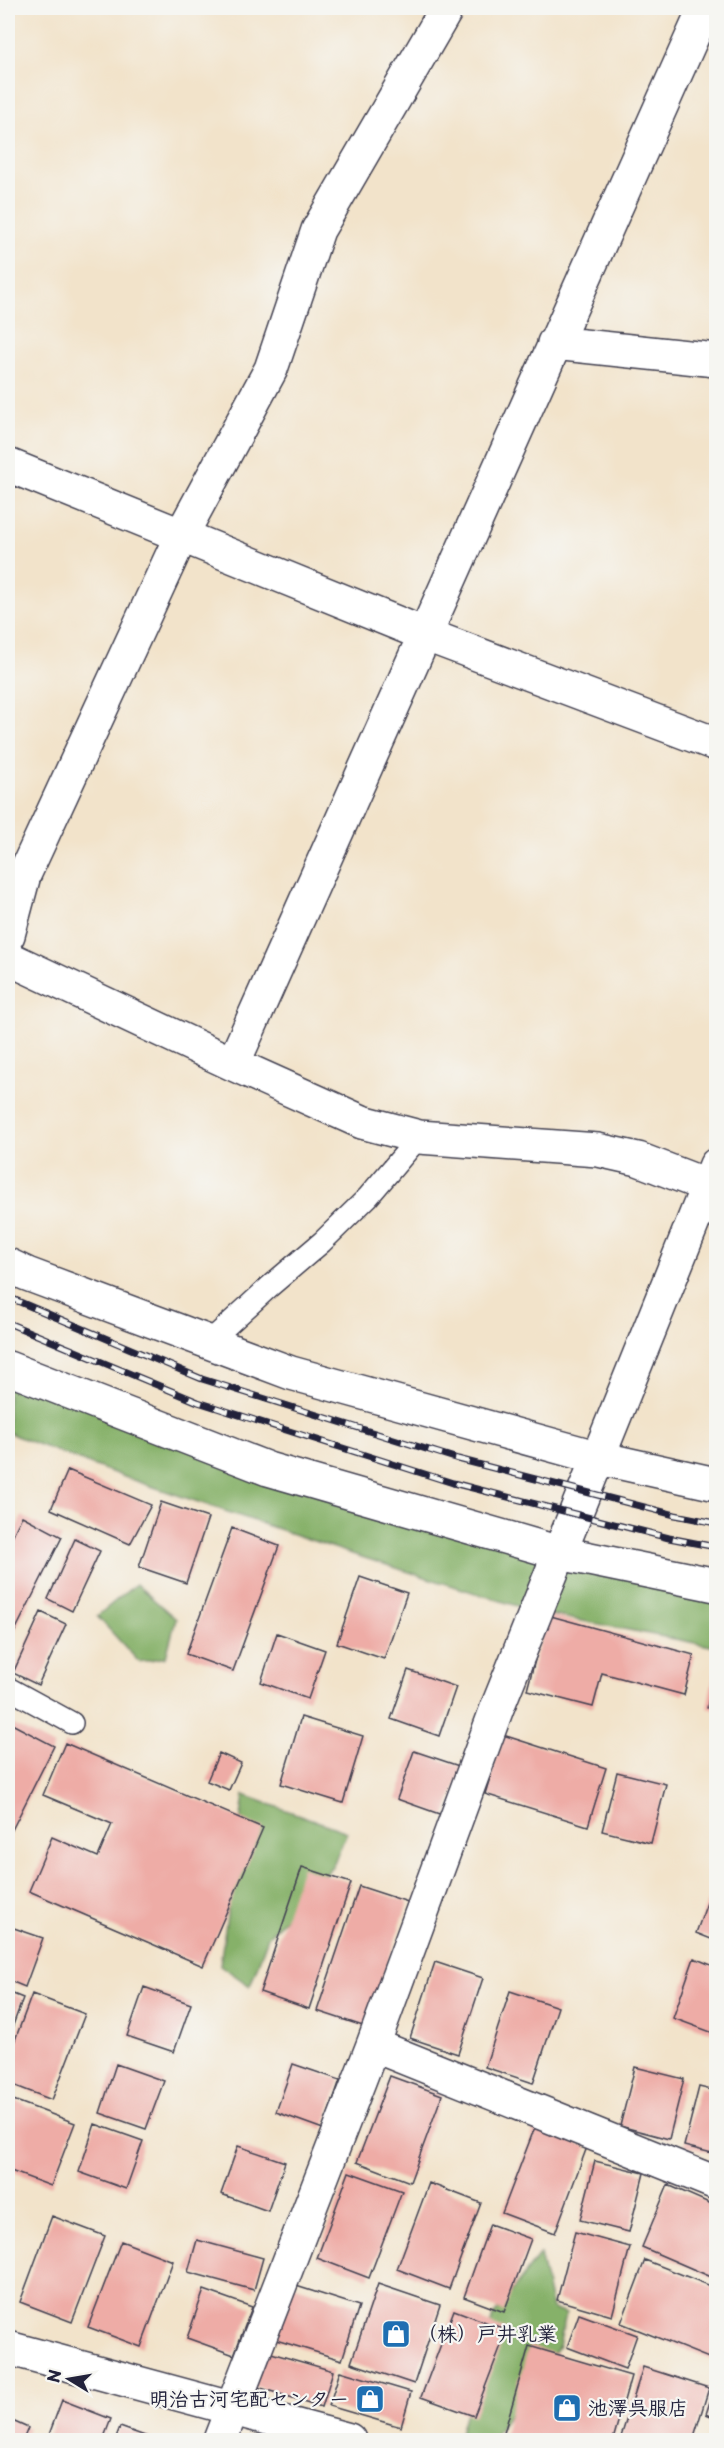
<svg xmlns="http://www.w3.org/2000/svg" width="724" height="2448" viewBox="0 0 724 2448" font-family="'Playpen Sans','Klee One',sans-serif">
<style>
.forest{fill:#86b169;stroke:#546a52;stroke-width:1.5}
.building{fill:#eeaca6}
.lines{fill:none;stroke-linecap:round;stroke-linejoin:round}
.lane-casing{stroke:#413f50;stroke-width:24}
.street-casing{stroke:#413f50;stroke-width:36}
.secondary-casing{stroke:#413f50;stroke-width:36}
.lane{stroke:#fff;stroke-width:21}
.street{stroke:#fff;stroke-width:33}
.secondary{stroke:#fff;stroke-width:33}
.rail-casing{stroke:#22223b;stroke-width:7}
.rail{stroke:#f6f6f2;stroke-width:4.5;stroke-dasharray:14;stroke-linecap:butt}
.labels{text-anchor:middle;stroke-width:4.5;stroke-linejoin:round;paint-order:stroke}
.poi-label{font-size:20px;font-weight:bold;fill:#22223b;stroke:#f6f6f2;text-anchor:start}
</style>
<rect width="100%" height="100%" fill="#f6f6f2"/>
<filter id="ink" filterUnits="userSpaceOnUse"><feTurbulence type="fractalNoise" baseFrequency=".0167" numOctaves="2"/><feDisplacementMap in="SourceGraphic" scale="12" xChannelSelector="R" yChannelSelector="G"/><feConvolveMatrix kernelMatrix="1 2 1 2 8 2 1 2 1" color-interpolation-filters="sRGB"/></filter>
<filter id="wash" filterUnits="userSpaceOnUse"><feTurbulence type="fractalNoise" baseFrequency=".008" numOctaves="4" result="noise"/><feDisplacementMap in="SourceGraphic" scale="24" xChannelSelector="R" yChannelSelector="G"/><feGaussianBlur stdDeviation="1.35" result="paint"/><feColorMatrix in="noise" values="0 0 0 0 0 0 0 0 0 0 0 0 0 0 0 0 0 1.4 0 .05"/><feComposite in="paint" operator="in"/></filter>
<g filter="url(#wash)">
<rect width="100%" height="100%" fill="#f2e3ca"/>
<path class="forest" d="M8 1368 120 1413 716 1585V1647L536 1612 352 1554 127 1478 16 1436 8 1432Z
M136 1584 176 1619 166 1657 139 1662 97 1616Z
M244 1795 347 1832 333 1865 268 1937 250 1986 220 1965Z
M540 2254 552 2309 566 2314 559 2346 491 2440H484L460 2433 493 2316Z"/>
<g id="blocks">
<path class="building" d="M68 1470 151 1505 130 1544 51 1509Z
M161 1502 208 1518 186 1583 139 1567Z
M22 1516 62 1537 8 1645V1545Z
M232 1528 279 1546 233 1671 186 1654Z
M75 1539 100 1551 72 1611 48 1599Z
M360 1577 407 1593 384 1659 337 1643Z
M41 1612 66 1624 38 1685 13 1673Z
M547 1615 694 1655 684 1695 602 1673 593 1707 527 1690Z
M277 1633 325 1650 308 1699 261 1682Z
M715 1668H716V1710L707 1708Z
M408 1670 456 1687 439 1736 391 1719Z
M301 1717 363 1736 343 1803 281 1784Z
M8 1722 54 1746 8 1838Z
M503 1735 606 1768 588 1826 485 1794Z
M65 1743 263 1828 203 1966 29 1891 52 1837 98 1857 112 1824 43 1795Z
M414 1751 462 1767 445 1816 397 1799Z
M219 1753 241 1763 229 1790 207 1781Z
M617 1772 666 1784 651 1843 602 1831Z
M302 1867 351 1883 309 2009 260 1992Z
M716 1878V1941L696 1933Z
M359 1886 408 1902 366 2027 317 2011Z
M8 1926 43 1938 25 1987 8 1980Z
M694 1958 716 1967V2034L673 2018Z
M435 1962 483 1978 458 2054 410 2038Z
M144 1987 191 2004 174 2052 127 2036Z
M510 1991 558 2007 533 2083 485 2067Z
M8 1992 23 1998 8 2039Z
M32 1994 85 2014 52 2100 8 2083V2059Z
M116 2064 164 2081 146 2129 100 2113Z
M293 2064 340 2080 323 2129 276 2112Z
M635 2067 684 2079 669 2139 620 2126Z
M390 2076 442 2095 410 2182 357 2162Z
M699 2087 716 2091V2154L684 2146Z
M8 2098 75 2123 51 2186 8 2170Z
M95 2124 143 2141 126 2189 79 2172Z
M535 2127 587 2147 555 2233 502 2213Z
M238 2146 285 2162 268 2211 221 2194Z
M595 2161 644 2173 629 2232 580 2220Z
M349 2172 402 2191 369 2278 317 2258Z
M429 2183 481 2203 449 2289 397 2269Z
M668 2185 716 2206V2279L642 2247Z
M52 2216 105 2236 72 2322 20 2302Z
M490 2224 531 2239 504 2312 464 2297Z
M575 2232 630 2247 612 2316 557 2300Z
M197 2240 263 2258 254 2290 188 2272Z
M121 2241 173 2261 141 2347 88 2327Z
M645 2260 716 2288V2361L621 2323Z
M378 2284 440 2305 414 2384 351 2363Z
M293 2285 359 2306 342 2360 276 2340Z
M204 2290 252 2307 234 2355 187 2338Z
M454 2310 507 2330 474 2416 421 2397Z
M579 2314 637 2335 625 2369 567 2347Z
M529 2346 631 2376 613 2440H502Z
M261 2350 333 2371 322 2407 251 2385Z
M643 2367 709 2388 693 2440H620Z
M340 2371 411 2392 401 2427 329 2406Z
M716 2383V2418L706 2414Z
M62 2400 111 2419 103 2440H47Z
M8 2419 28 2428 23 2440H8Z
M120 2427 156 2440H115Z"/>
</g>
</g>
<g filter="url(#ink)">
<use href="#blocks" fill-opacity="0" stroke="#413f50" stroke-width="1.5"/>
<g class="lines">
<g class="lane-casing">
<path id="lane" d="M209 1342 269 1287 322 1242 368 1197 419 1137
M8 1688 72 1723"/>
</g>
<g class="street-casing">
<path id="street" d="M554 343 716 360
M8 465 424 634 716 744
M8 935 24 875 182 534 271 369 318 230 447 8
M8 958 233 1064 362 1122 419 1137 598 1150 638 1159 716 1189
M233 1064 705 8
M8 1265 27 1274 291 1373 599 1458 716 1484
M373 2045 716 2183
M220 2440 373 2045 497 1708 716 1165"/>
</g>
<g class="secondary-casing">
<path id="secondary" d="M8 1368 268 1469 560 1553 716 1585
M8 2348 349 2440"/>
</g>
<use href="#lane" class="lane"/>
<use href="#street" class="street"/>
<use href="#secondary" class="secondary"/>
<g class="rail-casing">
<path id="rail" d="M8 1297 202 1379 458 1459 675 1515 716 1523
M8 1323 198 1402 453 1483 669 1538 716 1547"/>
</g>
<use href="#rail" class="rail"/>
</g>
</g>
<defs>
<g id="shop-square" transform="scale(1.5)"><rect x="-9" y="-9" width="18" height="18" rx="4" fill="#1f6fb2" stroke="#f6f6f2"/><path d="M-5-2.5h2.3a2.7 3.5 0 0 1 5.4 0H5L5.5 6h-11ZM-1.5-2.5h3a1.5 2.3 0 0 0-3 0Z" fill="#fff"/></g>
</defs>
<g fill-rule="evenodd">
<use href="#shop-square" x="396" y="2334"/>
<use href="#shop-square" x="370" y="2399"/>
<use href="#shop-square" x="567" y="2408"/>
</g>
<g class="labels">
<g class="poi-label">
<text x="417" y="2341">（株）戸井乳業</text>
<text x="349" y="2406" text-anchor="end">明治古河宅配センター</text>
<text x="588" y="2415">池澤呉服店</text>
</g>
</g>
<rect width="724" height="2448" fill="none" stroke="#f6f6f2" stroke-width="30"/>
<g transform="translate(69 2379) rotate(281)" stroke="#f6f6f2" stroke-width="4.5" paint-order="stroke">
<path d="M0-4.5L10 22L0 15L-10 22Z" fill="#22223b"/>
<text y="-9" font-size="16" font-weight="bold" text-anchor="middle" fill="#22223b">N</text>
</g>
</svg>
